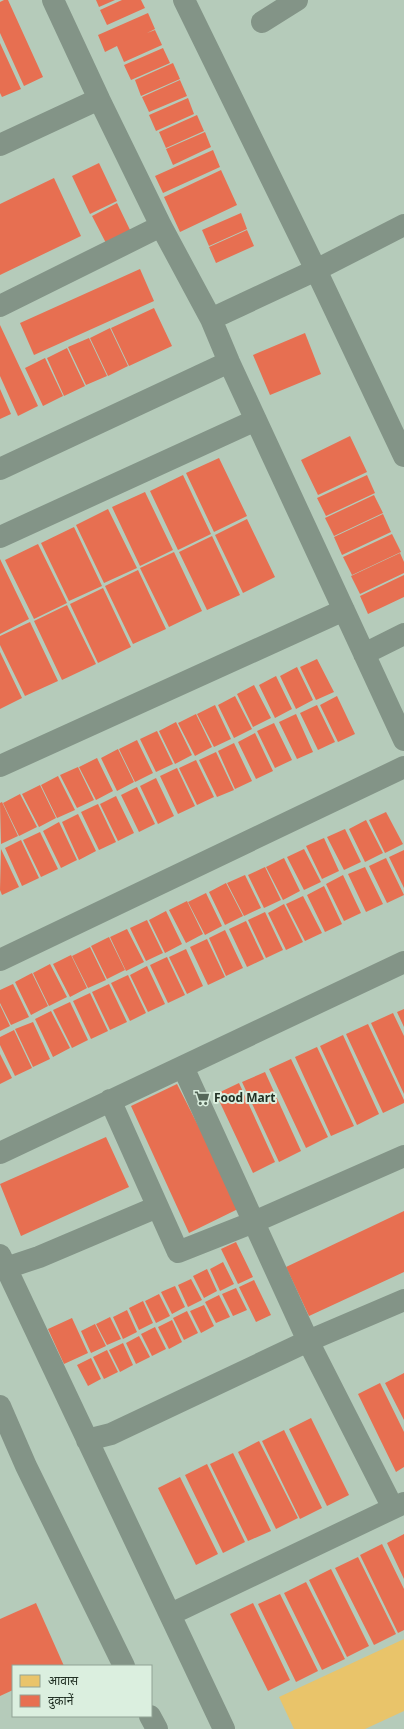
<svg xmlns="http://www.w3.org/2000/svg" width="404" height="1729" viewBox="0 0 404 1729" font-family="'Noto Sans','Noto Sans Devanagari',sans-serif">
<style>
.homes{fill:#e9c46a}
.shops{fill:#e76f51}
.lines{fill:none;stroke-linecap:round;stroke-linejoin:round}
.minor{stroke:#839487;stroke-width:22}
.labels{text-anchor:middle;stroke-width:4;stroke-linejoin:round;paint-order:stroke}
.poi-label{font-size:12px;font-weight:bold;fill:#223125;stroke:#dbefdf;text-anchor:start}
</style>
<rect width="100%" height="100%" fill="#b5cbba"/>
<path class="homes" d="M404 1639V1711L365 1729H294L279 1697Z"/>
<path class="shops" d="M4 0H8L43 77 24 86 0 33V2Z
M96 0H115L99 7Z
M122 0H141L145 8 107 25 100 10Z
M148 13 155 29 147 33 155 30 162 45 124 62 117 46 105 52 98 35Z
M0 43 21 89 2 97 0 93Z
M163 48 170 63 131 80 124 65Z
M173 63 180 79 141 96 135 80Z
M180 80 187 96 149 112 142 97Z
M188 98 194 114 156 131 149 115Z
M197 115 204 131 166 148 159 132Z
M205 132 211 147 173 165 166 149Z
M213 150 220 167 163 193 155 176Z
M99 163 117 201 90 214 72 176Z
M221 170 237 205 180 232 164 197Z
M54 178 81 236 0 275V204Z
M117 203 131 232 107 245 92 216Z
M241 213 247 229 209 246 202 230Z
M247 230 254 246 216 263 209 247Z
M140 269 154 301 34 355 20 323Z
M154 308 172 346 129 366 111 328Z
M0 325 38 406 18 416 0 376Z
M110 328 128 366 108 376 90 338Z
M305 333 321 374 270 395 253 355Z
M89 338 107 376 86 385 68 347Z
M67 348 85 386 64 396 47 358Z
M45 358 63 396 43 406 25 368Z
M0 389 11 414 0 419Z
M350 436 367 472 318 495 301 460Z
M219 458 247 516 214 532 186 473Z
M183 475 211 534 178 550 150 491Z
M367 475 375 493 326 516 317 498Z
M145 492 173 550 140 566 112 507Z
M374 495 383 513 334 536 325 518Z
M108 509 137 568 104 583 76 525Z
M383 514 391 532 342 555 334 537Z
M247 519 275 577 243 593 215 535Z
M74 527 102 586 69 601 41 543Z
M392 534 401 552 352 575 343 557Z
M212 536 240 595 207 610 179 552Z
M38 544 67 603 34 619 5 560Z
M174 552 202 611 169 627 140 568Z
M400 553 404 562V573L360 594 351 576Z
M0 559 29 619 0 634Z
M138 570 166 629 133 644 105 586Z
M404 575V597L368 614 360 596Z
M103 588 131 647 98 663 70 604Z
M67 605 96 664 62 680 34 621Z
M30 622 58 681 25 696 0 645V636Z
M0 652 22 698 0 709Z
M317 659 334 692 316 700 300 667Z
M297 667 313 700 296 709 280 676Z
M276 676 292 709 275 718 259 685Z
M254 685 271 718 253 727 237 694Z
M235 696 252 729 234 738 218 705Z
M337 696 355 734 338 742 320 705Z
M215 705 231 739 214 747 197 714Z
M317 705 335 742 318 750 300 713Z
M196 714 212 747 195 756 178 723Z
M296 714 313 752 297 759 279 722Z
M176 722 192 755 175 764 159 731Z
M274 723 292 760 275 768 257 731Z
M157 731 173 764 156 772 140 739Z
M255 733 273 771 256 779 238 742Z
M137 740 153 773 135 782 119 749Z
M234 743 252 781 235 789 218 751Z
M118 749 134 782 117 791 101 758Z
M216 752 234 790 217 797 199 760Z
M97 758 113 791 96 800 79 767Z
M196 760 214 797 197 805 179 768Z
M78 767 94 800 77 808 60 775Z
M177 768 195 806 178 814 160 776Z
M58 776 75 810 57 818 41 785Z
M156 778 174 816 158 824 140 786Z
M40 785 56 818 39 827 22 794Z
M137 787 155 824 139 832 121 795Z
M20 794 37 827 19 836 3 803Z
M116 796 134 833 118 841 100 804Z
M2 802 18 836 1 844 0 803Z
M98 804 116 842 99 850 81 812Z
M386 812 403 844 385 853 369 820Z
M78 814 96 851 79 860 62 822Z
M366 820 383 853 365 862 349 829Z
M59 822 77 860 61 868 43 831Z
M345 829 361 862 344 870 327 837Z
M40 832 58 869 41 877 23 840Z
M324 838 339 871 322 879 306 846Z
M21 840 39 878 22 886 5 848Z
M1 849 19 887 2 895 0 890Z
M304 849 321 882 304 890 287 857Z
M404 850V888L389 857Z
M284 858 300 891 283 900 266 867Z
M386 858 404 895 387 903 369 866Z
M265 867 281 900 264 908 248 875Z
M365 867 383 904 366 912 348 874Z
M245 875 261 908 244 916 227 883Z
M343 875 361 913 344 921 326 884Z
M226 883 243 916 225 925 209 892Z
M324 886 342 924 325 932 307 895Z
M206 893 222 926 205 935 188 902Z
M303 896 322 933 305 941 286 904Z
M187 901 203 934 186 943 169 910Z
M284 904 303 942 286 950 268 913Z
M166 911 182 944 165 953 149 920Z
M265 912 283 950 266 958 248 920Z
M147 920 163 953 146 961 130 928Z
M246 921 264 959 247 967 229 929Z
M127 929 144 962 126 971 110 937Z
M225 930 243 968 226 976 209 938Z
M109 937 125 970 107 979 91 946Z
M207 939 225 977 208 985 190 947Z
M90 947 106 980 88 988 72 956Z
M186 949 203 986 187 994 169 957Z
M71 955 87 988 70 997 53 964Z
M167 957 185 995 168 1003 150 965Z
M50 964 67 997 49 1006 33 973Z
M147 966 165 1004 148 1012 130 975Z
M32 973 48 1006 31 1015 15 982Z
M128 975 146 1013 130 1021 111 983Z
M13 984 29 1017 11 1025 0 1003V990Z
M109 984 127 1022 110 1030 92 992Z
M90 993 108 1031 91 1039 73 1001Z
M70 1002 88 1040 72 1048 53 1010Z
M0 1005 10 1026 0 1031Z
M404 1009V1027L397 1012Z
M51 1011 70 1048 53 1057 35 1019Z
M393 1013 404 1036V1094L371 1023Z
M33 1022 50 1059 33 1067 15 1029Z
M368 1024 404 1100V1103L383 1113 346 1034Z
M14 1030 32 1068 15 1076 0 1045V1037Z
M343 1035 379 1114 357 1125 320 1046Z
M317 1047 354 1126 331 1136 295 1057Z
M0 1054 12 1078 0 1084Z
M291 1059 328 1137 306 1148 269 1069Z
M265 1072 301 1151 279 1162 242 1082Z
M239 1083 275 1162 253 1173 216 1094Z
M177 1084 240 1208 189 1233 131 1106Z
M106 1137 129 1187 21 1236 0 1184Z
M404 1211V1272L309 1316 286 1267Z
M236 1242 253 1277 238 1284 221 1249Z
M223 1262 234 1284 220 1291 210 1269Z
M207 1269 217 1291 204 1298 193 1276Z
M191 1279 202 1300 188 1307 178 1285Z
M254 1280 271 1315 256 1322 239 1287Z
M175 1286 185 1307 172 1314 161 1292Z
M236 1288 247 1310 233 1316 222 1294Z
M159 1294 170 1316 156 1323 145 1301Z
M219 1295 230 1317 216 1323 205 1302Z
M143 1301 153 1323 139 1330 129 1308Z
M204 1305 214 1326 201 1333 190 1311Z
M127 1310 137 1332 123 1339 113 1317Z
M187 1311 198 1333 184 1340 173 1318Z
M110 1317 121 1339 107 1345 96 1324Z
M72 1318 88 1353 64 1364 48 1329Z
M172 1320 182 1342 169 1349 158 1327Z
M95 1324 106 1346 91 1353 81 1331Z
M155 1327 166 1349 152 1356 141 1334Z
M139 1336 150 1357 136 1364 126 1343Z
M123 1343 133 1365 120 1372 109 1350Z
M107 1350 118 1372 104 1379 93 1357Z
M91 1358 101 1379 88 1386 77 1365Z
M404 1373V1420L385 1383Z
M380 1383 404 1432V1467L396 1472 358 1394Z
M311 1418 349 1495 327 1506 289 1429Z
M284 1430 322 1508 300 1519 262 1441Z
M259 1441 298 1518 276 1529 238 1452Z
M233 1453 271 1531 248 1541 210 1464Z
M207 1464 245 1542 223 1553 185 1475Z
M180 1477 218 1554 196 1565 158 1488Z
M404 1534V1579L387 1543Z
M382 1544 404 1589V1630L398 1633 360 1555Z
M358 1557 396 1634 374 1645 335 1568Z
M331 1569 369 1646 347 1657 309 1580Z
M306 1582 345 1659 322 1670 284 1593Z
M280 1594 318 1671 296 1682 258 1604Z
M36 1603 64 1666H13V1690L0 1696V1619Z
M253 1603 290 1680 268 1691 230 1614Z"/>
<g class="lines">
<path class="minor" d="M53 0 99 99
M184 0 316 270 211 319 229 362 404 740
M262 22 297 0
M0 145 99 99 161 226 211 319
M404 225 316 270 404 456
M0 306 161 226
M0 469 229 362
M0 537 256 420
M364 654 404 634
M0 766 344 610
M0 960 404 767
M183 1067 308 1341 393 1508
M110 1100 178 1252 254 1222 404 1156
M0 1153 404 962
M0 1255 224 1729
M6 1268 39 1257 157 1207
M0 1406 26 1466 124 1666
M87 1440 111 1434 308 1341 404 1300
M171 1614 404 1503
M150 1716 157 1729"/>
</g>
<defs>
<g id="supermarket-bare" transform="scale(1.2)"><path d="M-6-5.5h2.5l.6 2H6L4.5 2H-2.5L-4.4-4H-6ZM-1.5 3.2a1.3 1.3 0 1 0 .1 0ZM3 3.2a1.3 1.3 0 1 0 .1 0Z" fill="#556759" stroke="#dbefdf" stroke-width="2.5" paint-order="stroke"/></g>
</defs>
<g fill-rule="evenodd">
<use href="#supermarket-bare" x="202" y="1098"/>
</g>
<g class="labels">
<g class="poi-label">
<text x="214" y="1102">Food Mart</text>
</g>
</g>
<rect x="12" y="1665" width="140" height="52" fill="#dbefdf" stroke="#91a395"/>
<rect x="20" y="1675" width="20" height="12" fill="#e9c46a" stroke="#91a395"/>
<text x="48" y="1685" font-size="12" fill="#223125">आवास</text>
<rect x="20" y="1695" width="20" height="12" fill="#e76f51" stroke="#91a395"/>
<text x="48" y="1705" font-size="12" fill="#223125">दुकानें</text>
</svg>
